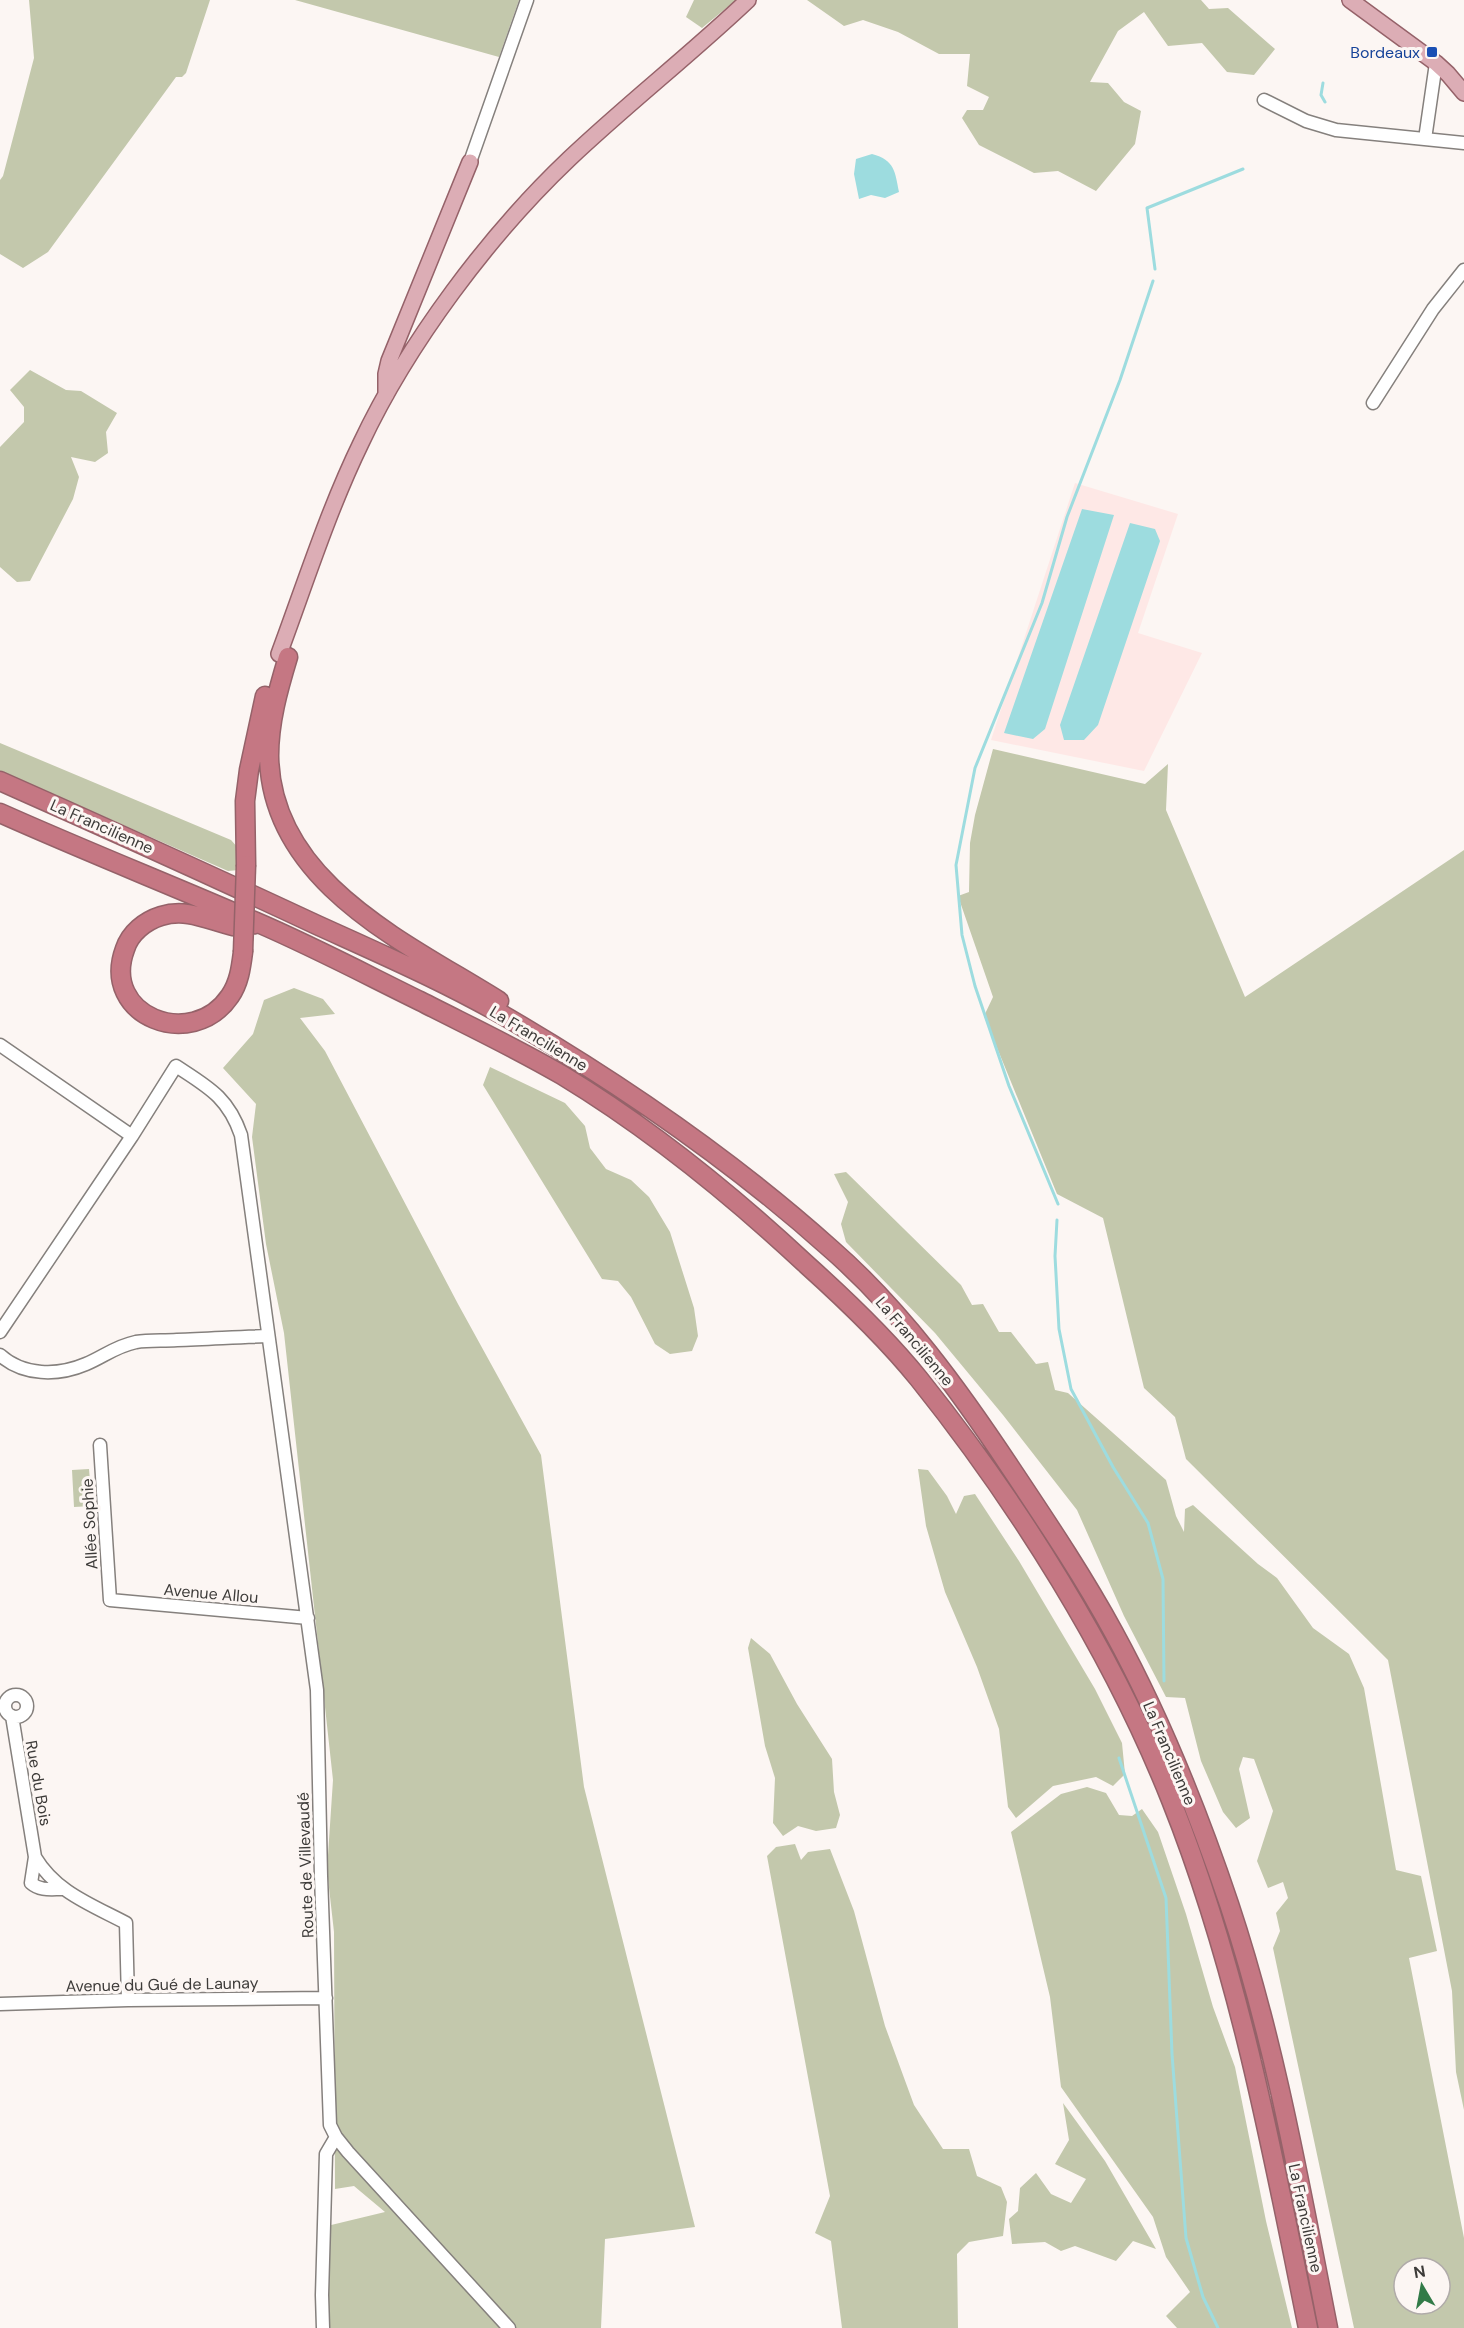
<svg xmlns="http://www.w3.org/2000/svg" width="1464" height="2328" viewBox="0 0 1464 2328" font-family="'DM Sans',sans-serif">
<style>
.industrial{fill:#fee8e6}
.green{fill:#c3c8ac;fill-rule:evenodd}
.water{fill:#9ddcdf}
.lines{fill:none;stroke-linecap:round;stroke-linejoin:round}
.stream{stroke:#9ddcdf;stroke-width:3}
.minor-casing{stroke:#85807d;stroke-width:15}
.major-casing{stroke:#956269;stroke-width:18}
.highway-casing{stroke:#956269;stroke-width:21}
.minor{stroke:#fff;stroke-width:12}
.major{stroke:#dcadb5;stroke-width:15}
.highway{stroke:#c57783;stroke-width:18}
.highway-bridge-casing{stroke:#956269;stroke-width:21;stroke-linecap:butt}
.highway-bridge{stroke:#c57783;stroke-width:18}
.transit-dot{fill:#1a4fb4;stroke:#fcf6f3;stroke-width:2}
.labels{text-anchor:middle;stroke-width:6;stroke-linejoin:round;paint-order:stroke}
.transit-label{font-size:16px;fill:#164399;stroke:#fcf6f3;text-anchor:end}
.street-label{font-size:16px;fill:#3d3b39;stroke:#fcf6f3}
</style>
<rect width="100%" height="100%" fill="#fcf6f3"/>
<path class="industrial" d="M1075 483 1178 514 1138 633 1202 653 1144 771 991 740Z"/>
<path class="green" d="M29 0H210L186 73 182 77H176L48 252 23 268 0 254V180L3 176 34 58Z
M295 0H519L499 57Z
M694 0H736L702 28 686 17Z
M807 0H1201L1209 9 1228 8 1275 49 1254 75 1227 72 1202 43 1168 46 1144 12 1118 31 1090 82 1108 83 1124 102 1141 111 1135 144 1096 191 1058 171 1034 173 979 145 962 118 967 110H983L989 97 967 86 970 54H939L898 32 863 20 844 26Z
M30 370 66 390 81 391 117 413 106 432 108 453 95 462 71 457 79 477 73 499 30 581 17 582 0 567V447L24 422V407L10 390Z
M0 743 231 840 239 849V870L228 871 0 771Z
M993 749 1145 784 1168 764 1166 810 1245 997 1464 850V2110L1456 2072 1452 1991 1388 1660 1186 1459 1175 1417 1144 1388 1103 1218 1057 1194 984 1016 993 997 958 896 969 892 970 843 975 815Z
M294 988 323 999 335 1014 300 1018 325 1051 458 1304 541 1455 584 1787 695 2227 605 2239 601 2328H328L327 2226 385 2212 354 2186 335 2189 334 1932 327 1870 333 1780 284 1333 266 1244 252 1137 256 1104 223 1068 253 1034 264 1000Z
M490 1067 565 1103 585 1126 590 1148 606 1169 631 1180 649 1197 670 1232 694 1308 698 1336 692 1351 670 1354 655 1344 631 1297 618 1281 602 1279 483 1085Z
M846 1172 961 1285 972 1305 983 1304 999 1332H1011L1036 1364 1048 1362 1055 1390 1068 1393 1166 1480 1176 1516 1184 1532 1185 1509 1193 1505 1258 1564 1277 1578 1313 1628 1349 1654 1364 1688 1396 1870 1421 1876 1437 1951 1409 1958 1464 2238V2328H1354L1273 1948 1280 1931 1276 1913 1288 1898 1283 1882 1268 1888 1257 1861 1273 1811 1254 1759 1243 1757 1239 1769 1250 1818 1236 1828 1223 1812 1201 1761 1185 1698 1166 1697 1124 1616 1077 1510 1003 1415 935 1333 846 1242 841 1224 848 1202 834 1174ZM1404 2268H1440V2304H1404Z
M89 1469 92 1506 74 1507 72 1470Z
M918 1469 928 1470 947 1496 956 1514 964 1496 975 1494 1019 1561 1095 1689 1122 1743 1125 1774 1113 1786 1096 1777 1053 1786 1016 1818 1008 1807 999 1729 977 1667 945 1592 926 1526Z
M751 1638 770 1654 797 1704 832 1759 834 1792 840 1815 836 1828 816 1831 798 1826 783 1836 773 1823 775 1778 765 1746 748 1648Z
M1087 1787 1106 1793 1119 1815 1132 1816 1142 1809 1158 1832 1186 1914 1213 2007 1235 2067 1266 2221 1292 2328H1177L1166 2316 1190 2292 1166 2257 1153 2217 1061 2087 1050 1997 1011 1832 1061 1794Z
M795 1844 801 1860 808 1852 830 1849 854 1911 885 2026 914 2105 943 2149H969L977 2176 1001 2187 1007 2202 1003 2236 969 2242 957 2254 958 2328H842L831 2241 815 2233 830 2196 767 1856 776 1847Z
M1063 2103 1105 2161 1156 2249 1133 2241 1116 2261 1075 2246 1061 2251 1045 2242 1012 2244 1009 2219 1018 2211 1020 2188 1036 2173 1051 2194 1071 2203 1086 2179 1055 2164 1069 2140Z"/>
<path class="water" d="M872 154C895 160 895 172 899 192L885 198 871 195 859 199 854 174 856 159Z
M1082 509 1114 515 1045 729 1033 739 1004 733Z
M1130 523 1155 529 1160 541 1098 725 1084 740H1064L1060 725Z"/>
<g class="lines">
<path class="stream" d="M1323 83 1321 95 1325 102
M1155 269 1147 208 1243 169
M1058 1204 1009 1086 975 986 962 935 956 865 975 768 1042 603 1067 517 1120 380 1153 281
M1057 1220 1055 1256 1059 1329 1071 1389 1113 1467 1148 1523 1163 1579 1164 1681
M1119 1758 1166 1898 1172 2054 1186 2238 1203 2297 1218 2328"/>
<g class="minor-casing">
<path id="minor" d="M1264 100 1306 121 1336 130 1464 143
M1425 139 1436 63
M470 162 527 0
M1373 403 1433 309 1464 270
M0 1045 132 1136
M0 1332 132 1136 176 1066C208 1087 228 1097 241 1135L317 1690 321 1876 330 2125 336 2137 348 2152 509 2328
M0 1355C23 1376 58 1376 86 1364 103 1357 116 1346 136 1342 149 1340 163 1341 177 1340 207 1339 238 1337 268 1336
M100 1445 110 1600 308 1618
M5 1706a11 11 0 1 1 22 0a11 11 0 1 1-22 0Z
M12 1716 35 1857C56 1892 90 1904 126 1923L128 2000
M35 1857 31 1883C40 1891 51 1889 62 1889
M0 2004 128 2000 326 1998
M323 2328 322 2295 326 2154 336 2137"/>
</g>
<g class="major-casing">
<path id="major" d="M1350 0 1436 63 1448 74 1464 93
M386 395V374L389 361 470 162
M279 654C305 584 328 511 361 443 408 343 489 235 569 159 627 104 690 55 748 0"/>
</g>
<g class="highway-casing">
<path id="highway" d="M288 657C278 690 269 722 269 756 271 883 407 943 499 1001
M0 781C106 828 212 876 317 925 383 955 450 984 513 1021 625 1087 734 1162 831 1249 901 1310 959 1390 1010 1467 1046 1521 1083 1576 1114 1633 1161 1719 1198 1812 1229 1904 1275 2042 1300 2186 1328 2328
M0 813C85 851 171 885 256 922 312 946 365 974 420 1001 467 1025 516 1048 562 1075 651 1129 731 1194 807 1265 846 1300 886 1338 919 1379 1019 1504 1112 1652 1171 1800 1239 1970 1272 2150 1308 2328
M246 865 245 801 249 770 265 696
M243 952C241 968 239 983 230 996 192 1052 100 1016 125 949 130 933 145 921 161 916 187 908 208 920 233 926 240 927 248 925 255 924"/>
</g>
<use href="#minor" class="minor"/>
<use href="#major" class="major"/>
<use href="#highway" class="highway"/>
<g class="highway-bridge-casing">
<path id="highway-bridge" d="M243 952 246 865"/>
</g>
<use href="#highway-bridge" class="highway-bridge"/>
</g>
<rect class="transit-dot" x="1426" y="46" width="12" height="12" rx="3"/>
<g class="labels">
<g class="transit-label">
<text x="1420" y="58">Bordeaux</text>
</g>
<g class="street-label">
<text transform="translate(102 826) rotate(24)" y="6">La Francilienne</text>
<text transform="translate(539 1038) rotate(31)" y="6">La Francilienne</text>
<text transform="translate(915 1341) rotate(50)" y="6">La Francilienne</text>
<text transform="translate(89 1524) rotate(-93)" y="6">Allée Sophie</text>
<text transform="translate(211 1593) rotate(5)" y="6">Avenue Allou</text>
<text transform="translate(1170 1753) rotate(67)" y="6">La Francilienne</text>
<text transform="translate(39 1783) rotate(80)" y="6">Rue du Bois</text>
<text transform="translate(305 1865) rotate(-92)" y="6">Route de Villevaudé</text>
<text transform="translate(162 1984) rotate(-1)" y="6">Avenue du Gué de Launay</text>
<text transform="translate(1306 2218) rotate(78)" y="6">La Francilienne</text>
</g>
</g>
<g transform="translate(1422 2286) rotate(350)"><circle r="28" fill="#fcf6f3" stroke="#b0aba9" stroke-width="1.5"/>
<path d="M0-4.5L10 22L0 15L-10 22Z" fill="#327b48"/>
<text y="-9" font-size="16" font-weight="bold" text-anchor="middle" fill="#3d3b39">N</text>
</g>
</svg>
